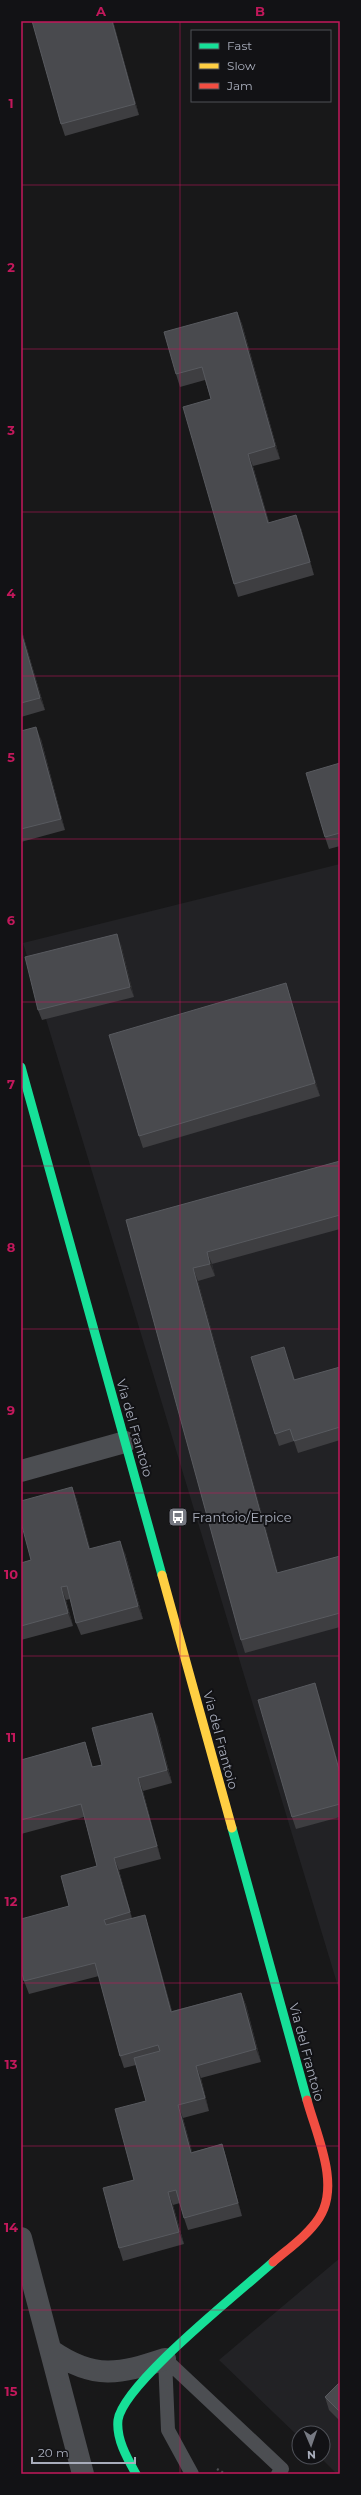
<svg xmlns="http://www.w3.org/2000/svg" width="361" height="2495" viewBox="0 0 361 2495" font-family="Montserrat,sans-serif">
<style>
.built{fill:#222225}
.lines{fill:none;stroke-linecap:round;stroke-linejoin:round}
.path{stroke:#4e4f53;stroke-width:2.5;stroke-dasharray:2 3;stroke-linecap:butt}
.lane{stroke:#4c4e52;stroke-width:14}
.street{stroke:#4c4e52;stroke-width:22}
.fast{stroke:#16e098;stroke-width:9}
.slow{stroke:#ffcf43;stroke-width:9}
.jam{stroke:#f24e42;stroke-width:9}
.wall{fill:#3e3e41}
.shaded-wall{fill:#2a2a2c}
.building{fill:#494a4e;stroke:#585a5f}
.grid{fill:none;stroke:#c2185b;stroke-width:1;stroke-opacity:0.55}
.labels{text-anchor:middle;stroke-width:4;stroke-linejoin:round;paint-order:stroke}
.street-label{font-size:13px;fill:#a8adbb;stroke:#121215}
.poi-label{font-size:13px;fill:#a8adbb;stroke:#121215;text-anchor:start}
.neatline{fill:none;stroke:#c2185b;stroke-width:1.5}
.grid-label{font-size:13px;text-anchor:middle;font-weight:bold;fill:#c2185b}
</style>
<rect width="100%" height="100%" fill="#181819"/>
<path class="built" d="M340 864V1993L23 943Z
M340 2258V2474H337L320 2457H323V2433H299V2437L219 2360Z"/>
<g class="lines">
<path class="path" d="M217 2469 225 2474"/>
<path class="lane" d="M165 2359 282 2469 278 2474
M165 2359 168 2430 192 2474"/>
<path class="street" d="M21 1471 125 1442
M21 2238 83 2474
M52 2351C94 2380 120 2374 165 2359"/>
<path class="fast" d="M21 1067 162 1575
M232 1828 307 2100
M136 2474C127 2458 116 2439 118 2420 123 2384 241 2291 273 2262"/>
<path class="slow" d="M162 1575 232 1828"/>
<path class="jam" d="M273 2262C288 2249 308 2235 319 2218 341 2185 316 2134 307 2100"/>
</g>
<path class="wall" d="M113 21 139 115 65 136 61 124Z
M237 312 242 324 280 459 253 466 269 522 301 528 314 575 238 597 234 584 211 399 205 380 180 387 176 374Z
M21 628 45 710 21 717Z
M21 731 41 739 65 830 21 842Z
M340 763V846L329 849 325 837Z
M121 944 134 997 42 1020 38 1010Z
M286 983 290 996 320 1096 143 1148 139 1136Z
M340 1161V1229L212 1264 215 1276 198 1281 278 1573 340 1556V1627L245 1653 241 1640 126 1220Z
M288 1359 295 1380 340 1367V1440L298 1453 294 1441 279 1446 275 1434Z
M72 1487 77 1500 90 1549 125 1553 143 1619 81 1635 76 1623 70 1599 66 1600 73 1626 21 1640V1563L31 1560Z
M319 1695 340 1770V1817L296 1829 292 1817Z
M157 1725 172 1783 143 1791 161 1859 119 1870 132 1918 149 1928 172 2011 241 1993 246 2005 261 2062 201 2078 209 2111 183 2118 192 2152 222 2144 226 2157 242 2216 188 2230 184 2218 180 2203 173 2205 184 2244 123 2261 119 2248 134 2180 146 2101 136 2065 124 2068 120 2056 99 1976 29 1994 24 1981 69 1906 97 1866 84 1817 21 1834V1760L85 1742 89 1755 93 1767 102 1765Z
M340 2382V2421L329 2410 325 2397Z"/>
<path class="shaded-wall" d="M112 21H113L139 115 135 104Z
M237 312 242 324 280 459 275 446Z
M248 454 253 466 272 535 268 523Z
M296 515 301 528 314 575 310 562Z
M21 628 45 710 40 698 21 632Z
M36 727 41 739 65 830 61 819Z
M117 934 121 944 134 997 130 987Z
M286 983 290 996 320 1096 315 1083Z
M207 1252 212 1264 215 1276 210 1264Z
M193 1268 198 1281 282 1586 277 1573Z
M284 1347 288 1359 298 1392 294 1380Z
M72 1487 77 1500 94 1562 89 1549Z
M120 1541 125 1553 143 1619 138 1606Z
M61 1587 66 1600 73 1626 68 1613Z
M315 1683 319 1695 340 1770V1773Z
M152 1713 157 1725 172 1783 167 1770Z
M138 1778 143 1791 161 1859 157 1846Z
M114 1858 119 1870 134 1925 130 1912Z
M145 1915 149 1928 175 2024 171 2012Z
M241 1993 246 2005 261 2062 256 2049Z
M196 2066 201 2078 209 2111 205 2098Z
M178 2105 183 2118 196 2165 191 2153Z
M222 2144 226 2157 242 2216 238 2203Z
M168 2192 173 2205 184 2244 179 2232Z"/>
<path class="building" d="M32 21H112L135 104 61 124Z
M237 312 275 446 248 454 268 523 296 515 310 562 234 584 183 407 211 399 202 367 176 374 164 332Z
M21 632 40 698 21 703Z
M36 727 61 819 21 829V731Z
M340 763V833L325 837 306 773Z
M117 934 130 987 38 1010 25 957Z
M286 983 315 1083 139 1136 109 1035Z
M340 1161V1215L207 1252 210 1264 193 1268 277 1573 340 1556V1613L241 1640 126 1220Z
M284 1347 294 1380 340 1367V1427L294 1441 290 1429 275 1434 251 1357Z
M72 1487 89 1549 120 1541 138 1606 76 1623 67 1586 61 1587 68 1613 21 1626V1563L31 1560 21 1522V1501Z
M315 1683 340 1773V1804L292 1817 258 1700Z
M152 1713 167 1770 138 1778 157 1846 114 1858 130 1912 104 1920 106 1925 145 1915 171 2012 241 1993 256 2049 196 2066 205 2098 178 2105 191 2153 222 2144 238 2203 184 2218 176 2190 168 2192 179 2232 119 2248 103 2188 134 2180 115 2109 146 2101 134 2058 160 2051 158 2045 120 2056 95 1963 24 1981 21 1969V1919L69 1906 61 1876 97 1866 81 1804 21 1820V1760L85 1742 92 1767 102 1765 92 1728Z
M340 2382V2412L325 2397Z"/>
<path class="grid" d="M180 21V2474M21 185H340M21 349H340M21 512H340M21 676H340M21 839H340M21 1002H340M21 1166H340M21 1329H340M21 1493H340M21 1656H340M21 1819H340M21 1983H340M21 2146H340M21 2310H340"/>
<defs>
<g id="bus-square" transform="scale(1)"><rect x="-9" y="-9" width="18" height="18" rx="4" fill="#767982" stroke="#121215"/><path d="M-5-6H5V4H4V6H2V4H-2V6H-4V4H-5ZM-3.5-4V0h7V-4ZM-3.5 1.2v1.5H-2V1.2ZM2 1.2v1.5H3.5V1.2Z" fill="#fff"/></g>
</defs>
<g fill-rule="evenodd">
<use href="#bus-square" x="178" y="1517"/>
</g>
<g class="labels">
<g class="street-label">
<text transform="translate(135 1428) rotate(74)" y="5">Via del Frantoio</text>
<text transform="translate(221 1740) rotate(75)" y="5">Via del Frantoio</text>
<text transform="translate(307 2052) rotate(75)" y="5">Via del Frantoio</text>
</g>
<g class="poi-label">
<text x="192" y="1522">Frantoio/Erpice</text>
</g>
</g>
<rect width="361" height="2495" fill="none" stroke="#121215" stroke-width="44"/>
<rect x="191" y="30" width="140" height="72" fill="#121215" stroke="#4e5057"/>
<rect x="199" y="43" width="20" height="6" fill="#16e098" stroke="#4e5057"/>
<text x="227" y="50" font-size="12" fill="#a8adbb">Fast</text>
<rect x="199" y="63" width="20" height="6" fill="#ffcf43" stroke="#4e5057"/>
<text x="227" y="70" font-size="12" fill="#a8adbb">Slow</text>
<rect x="199" y="83" width="20" height="6" fill="#f24e42" stroke="#4e5057"/>
<text x="227" y="90" font-size="12" fill="#a8adbb">Jam</text>
<g transform="translate(311 2445) rotate(178)"><circle r="19" fill="#121215" stroke="#4e5057"/>
<path d="M0-3L7 15L0 10L-7 15Z" fill="#767982"/>
<text y="-6" font-size="11" font-weight="bold" text-anchor="middle" fill="#a8adbb">N</text>
</g>
<path d="M32 2457v6h103v-6" fill="none" stroke="#a8adbb" stroke-width="2"/>
<text x="38" y="2457" font-size="12" fill="#a8adbb" stroke="#121215" stroke-width="3" paint-order="stroke">20 m</text>
<rect x="22" y="22" width="317" height="2451" class="neatline"/>
<g class="grid-label">
<text x="101" y="16">A</text>
<text x="260" y="16">B</text>
<text x="11" y="108">1</text>
<text x="11" y="272">2</text>
<text x="11" y="435">3</text>
<text x="11" y="598">4</text>
<text x="11" y="762">5</text>
<text x="11" y="925">6</text>
<text x="11" y="1089">7</text>
<text x="11" y="1252">8</text>
<text x="11" y="1415">9</text>
<text x="11" y="1579">10</text>
<text x="11" y="1742">11</text>
<text x="11" y="1906">12</text>
<text x="11" y="2069">13</text>
<text x="11" y="2232">14</text>
<text x="11" y="2396">15</text>
</g>
</svg>
